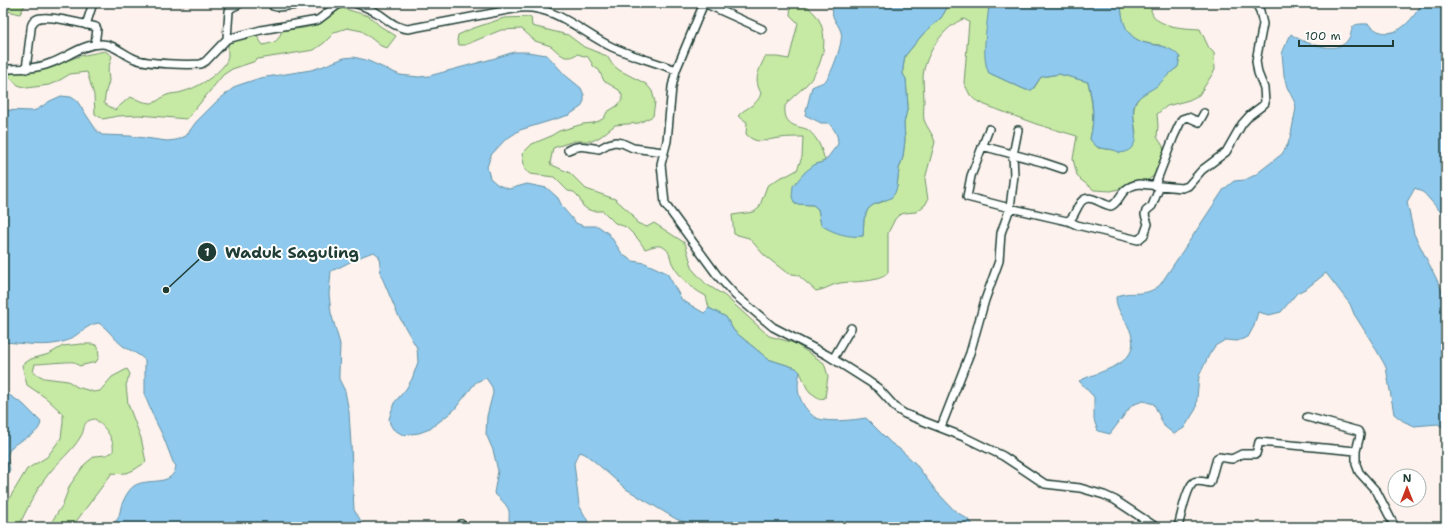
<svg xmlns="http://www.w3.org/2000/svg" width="1449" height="530" viewBox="0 0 1449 530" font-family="'Shantell Sans',sans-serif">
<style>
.green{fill:#c6eaa4;stroke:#72946c}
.water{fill:#8fc9ee;stroke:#6291a4}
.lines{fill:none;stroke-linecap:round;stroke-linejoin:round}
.minor-casing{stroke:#1f3d34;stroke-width:10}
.minor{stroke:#fff;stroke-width:7}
.leader{fill:none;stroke:#1f3d34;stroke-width:1.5}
.callout-dot{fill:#1f3d34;stroke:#fff;stroke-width:1.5}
.mark-label{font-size:12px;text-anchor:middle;font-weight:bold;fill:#fff}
.callout-label{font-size:16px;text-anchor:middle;font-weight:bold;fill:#1f3d34;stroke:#fff;stroke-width:4;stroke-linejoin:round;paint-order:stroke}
</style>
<rect width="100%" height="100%" fill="#fdf2ed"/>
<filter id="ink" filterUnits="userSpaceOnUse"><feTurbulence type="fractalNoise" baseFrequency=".025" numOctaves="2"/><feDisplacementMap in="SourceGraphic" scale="8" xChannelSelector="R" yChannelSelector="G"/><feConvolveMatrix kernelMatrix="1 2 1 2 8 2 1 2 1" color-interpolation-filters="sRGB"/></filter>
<g filter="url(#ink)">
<path class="green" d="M3 3H26L20 14 8 11 4 16 3 23Z
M791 3H806C809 10 816 13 819 20 830 41 821 71 805 86 798 93 790 98 785 106 784 117 787 124 799 127 802 128 805 128 808 130 818 138 822 149 825 161L814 165 795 204 813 205 818 209 821 225C834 233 848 235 863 236L864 219 868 209 873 205 885 201 897 187 899 169 903 157 905 140 904 123 908 106 906 79 903 74V68L905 56 923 34 941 18 950 3H989L987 68 989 73 1026 90 1034 88 1041 77 1059 74 1088 82C1092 102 1095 119 1090 139L1098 148 1115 150 1136 133C1135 125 1132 113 1135 105 1138 94 1151 91 1158 84 1165 78 1170 72 1178 67L1160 45C1131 43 1122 32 1121 3H1151C1147 28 1184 28 1200 29L1209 48 1214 53 1215 70 1199 95 1189 100 1167 106 1157 114 1158 126 1157 137 1163 146 1164 152 1155 175 1145 182 1111 191 1094 190 1081 180 1077 175 1073 159 1077 136 1036 124 985 105 974 99 970 95 964 83 969 22 964 19C944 25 924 56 923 77 923 85 924 93 924 101 924 107 923 114 924 120 927 128 933 134 935 142L925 179 928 200 925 205 916 212 905 213 899 215 895 219 888 233V273C879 283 853 281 840 283 832 284 825 290 816 291L798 275 787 273 764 255 749 238 734 234 732 215 754 212 759 208 767 186 781 177 788 175 797 170 802 157 803 137C795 137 787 137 780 138 767 139 757 146 746 134L747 122 738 116C745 107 758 106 761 93 753 79 759 70 765 57H777L789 59 798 23 790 15Z
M342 8 369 16 380 26 396 36 387 48 381 46 362 31 347 28 335 32 324 43 314 50 258 59 253 62 232 69 223 75 187 119 139 115 118 116 103 119 95 114 94 95 87 72 70 74 60 80 49 85 27 88 18 85 9 77V74L46 68 80 56 105 51 112 56 108 70 109 81 106 91 104 103 115 110 130 97C136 99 144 103 151 103 157 103 161 97 167 95 171 93 177 94 182 92 197 88 215 77 225 64 231 55 225 50 230 41L256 35 263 45C276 42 278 42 282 30 294 29 306 29 317 24 326 19 333 13 342 8Z
M531 17 532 26 568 35 584 47 607 56 612 64 619 70 646 84 652 91 655 102 653 116 639 123 615 125 600 137 592 141H574L553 148 550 164 570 173 586 189 615 199 632 214 637 223 647 227 654 223 685 243 693 270 706 284 725 296 769 336 794 343 824 363 828 376 825 398 820 399 810 392 807 388 800 372 796 368 768 359 734 331 726 317 709 308 706 296C692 289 679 277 672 263 670 258 670 253 666 249 659 243 652 247 645 249L638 239 626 227 615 223 603 211H592L587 209 583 206 578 196 574 192 568 191 554 177 530 174 525 170 522 154 532 144 549 137 559 131 583 124 593 123 599 121 604 118 607 112 617 106 622 100V95L619 90 604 81 599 70 594 67 588 57 577 54 571 57H565L560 54 551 46 535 41 522 29 501 30 465 45H459L457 41 458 35 471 29 504 18Z
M81 344H93L98 346 99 357 96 362 79 366C78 365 76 363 74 362 71 361 42 364 35 364L33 372 44 378 68 381 77 387 94 392 100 391 112 377 127 369 130 374 126 385 128 404 141 438 146 462C132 471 129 475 112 473L72 527H48L62 506 70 485 85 464 95 456 106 455 113 452C115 439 105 427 95 419 81 421 86 428 81 436 72 452 57 462 47 476 35 491 27 510 18 527H3V509L27 469 47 457 61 438 63 422V415L59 410 46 398 27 385 22 365 31 359 49 354 63 346Z"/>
<path class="water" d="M834 3H950L941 18 923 34 905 56 903 68V74L906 79 908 106 904 123 905 140 903 157 899 169 897 187 895 193 891 198 873 205 868 209 864 219 863 236C849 238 833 233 821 225L818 209 813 205 795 204 792 197 793 186 805 172 814 165 825 161 838 144C838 135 835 129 828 123H821L805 115 812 87C817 84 822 84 826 80 832 73 844 41 841 32 837 20 829 19 834 3Z
M989 3H1121C1122 24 1127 40 1150 44 1162 46 1171 47 1180 57L1178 67C1169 73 1164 80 1157 86 1150 91 1139 95 1135 103 1128 119 1148 149 1120 153 1108 145 1099 154 1090 139 1095 119 1093 101 1088 82L1059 74 1041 77 1032 90H1026L989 73C980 57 988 23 989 3Z
M1422 3H1446V218L1424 193 1415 188 1407 202 1414 234 1439 284 1446 301V430L1438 424 1414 426 1403 421 1394 414 1386 367 1373 344 1354 314 1350 304 1326 273 1307 288 1297 293 1281 312 1269 315 1258 312 1254 326 1248 337 1237 341 1225 340 1215 346 1209 355 1199 376 1196 409 1184 428 1174 434 1164 426 1154 404 1143 401 1132 405 1110 434 1098 431 1094 420V397L1079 381C1103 369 1147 364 1128 326 1123 316 1116 309 1116 297 1129 289 1144 299 1160 285L1224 189 1234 181 1245 180 1255 175 1282 154 1288 144 1291 134 1296 108 1295 103 1287 87 1284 75 1282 53 1291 34C1302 43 1337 55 1347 41 1356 30 1345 23 1368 24 1372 27 1376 31 1381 32 1400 37 1414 17 1422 3Z
M514 52H527L547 55 565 75 581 88 584 95V101L581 107 569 115 520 130 505 140 491 155 487 167 490 178 498 185 509 189 527 184 547 188 558 198 563 208 576 223 583 226H598L609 234 623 255 633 261 645 263 667 273 682 300 704 313 709 308 726 317 734 331 768 359 796 368 800 372C796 388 798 400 809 412 811 414 814 417 816 418 828 423 854 420 866 418L891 443 901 450 915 463 936 491 954 510 969 520 975 527H697L676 519 626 489 594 461 585 454 580 452 574 463 579 505 591 527H512C507 522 510 517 509 511 507 504 499 498 494 493L498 471 493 450 486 434 487 416 493 393 492 387 486 378 476 382 454 410 430 429 419 433 403 435 393 429 390 424 389 419 394 403 406 389 412 379 418 362 417 348 397 313 381 275 379 256 374 252C359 256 346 265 331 271L329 294 331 313 340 344 339 373V379L345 391 349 412 351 445 354 510 365 527H108C110 525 114 524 116 521 119 518 120 512 121 507 123 500 129 489 134 486 147 477 173 488 176 466L173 462 163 436 155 420 145 396V360C139 354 131 351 123 346 114 339 108 329 99 323 87 324 78 336 66 341 46 348 24 343 3 342V110L33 111 38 109 50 101 61 96 71 97 77 101 97 131 102 135 130 136 167 141 176 140 186 136 196 122 216 102 236 86 260 78 311 70 321 67 344 58 353 57 366 60 400 75 419 77 429 76 492 59Z
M3 391 23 404 41 422C38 440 12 438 8 454 7 459 9 465 10 470L3 479Z"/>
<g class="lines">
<g class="minor-casing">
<path id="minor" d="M273 3V6L277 7 319 3 339 4
M355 3C363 6 371 9 379 14 388 20 396 28 408 29L519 8C554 4 582 33 612 47 632 56 655 62 676 70
M704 3 676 70 672 87 667 141 661 164 665 204 717 275 735 295 773 327 827 355 868 381 878 388 897 409 905 414 964 437 1003 456 1045 484 1080 488 1104 495 1115 500 1156 527
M704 3 762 29
M86 25 93 3
M227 39 229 11 231 8 241 3
M3 69C19 69 36 69 51 63 68 57 82 44 102 44 114 44 124 55 135 59 148 64 187 65 201 64L206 61 227 39 261 30 318 20 339 4 343 3
M26 69 31 29C31 25 33 21 37 19 46 14 84 24 96 27L97 29 95 44
M989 129 971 176 967 197 1010 208 1014 175 1013 155 1018 130
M982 146 1042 162 1063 169
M568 150C579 144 588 147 599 149L608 144 615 142 622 143 633 148 663 152
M1155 185 1174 136 1182 119 1188 117 1199 122 1204 113
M1068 221 1077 225 1138 240 1144 235 1148 224 1145 215 1146 211 1152 206 1160 186
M833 359 851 328
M1307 417 1358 431 1360 435 1356 451
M941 427 970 353 985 300 999 261 1001 233 1010 208 1067 221C1078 218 1076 194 1093 199 1099 201 1105 205 1111 206 1122 201 1118 188 1139 184L1182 188 1188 186 1202 170 1226 152 1242 124 1250 115 1262 106 1265 103 1264 88 1258 73 1256 61 1263 24 1260 11 1256 3
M461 524 464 527
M1178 527C1181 517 1186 488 1194 482 1198 480 1205 482 1210 483L1217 458 1219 457 1232 459 1242 454H1256L1259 442 1356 451V464L1359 472 1377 492 1395 527"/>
</g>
<use href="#minor" class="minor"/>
</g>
</g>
<path class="leader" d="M166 290L207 252"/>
<g class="callout-dot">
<circle cx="166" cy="290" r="4"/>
<circle cx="207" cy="252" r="10"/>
</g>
<g class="mark-label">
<text x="207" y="256">1</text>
</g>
<g class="callout-label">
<text x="292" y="258">Waduk Saguling</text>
</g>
<rect width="1449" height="530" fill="none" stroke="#fff" stroke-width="16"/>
<rect x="8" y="8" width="1433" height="514" fill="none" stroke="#1f3d34" stroke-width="1.5" filter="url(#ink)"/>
<g transform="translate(1407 488)"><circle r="19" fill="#ffffff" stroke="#a5b1ae"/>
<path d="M0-3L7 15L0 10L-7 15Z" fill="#c8321e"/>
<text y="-6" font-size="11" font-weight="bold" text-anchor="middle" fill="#1f3d34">N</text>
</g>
<path d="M1299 40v6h94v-6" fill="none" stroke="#1f3d34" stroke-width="2"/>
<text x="1305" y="40" font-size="12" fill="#1f3d34" stroke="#ffffff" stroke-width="3" paint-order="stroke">100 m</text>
</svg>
